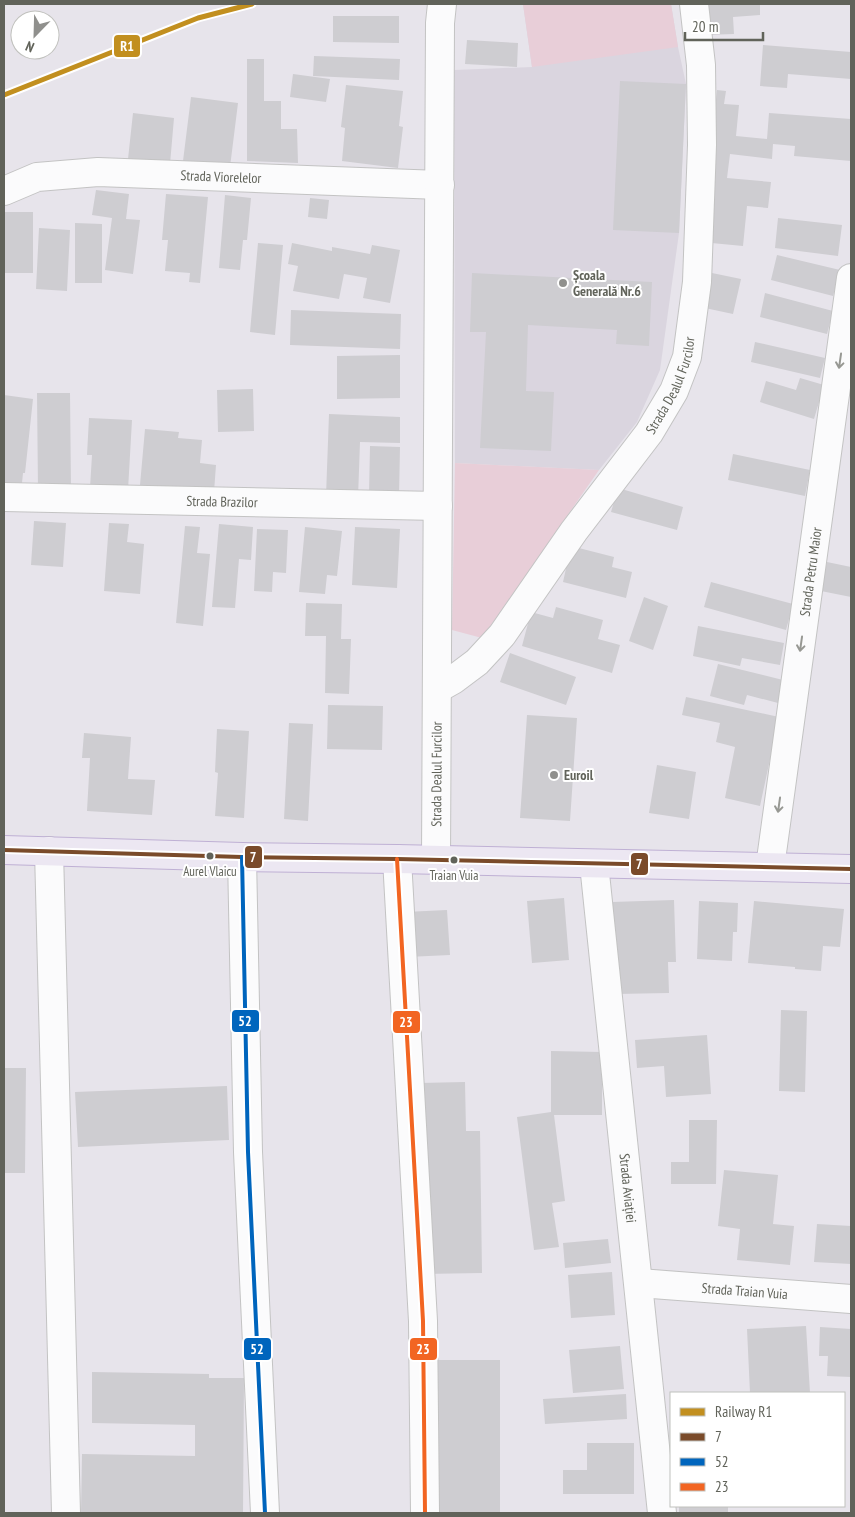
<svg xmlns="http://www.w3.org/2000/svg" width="855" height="1517" viewBox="0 0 855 1517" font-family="'PT Sans Narrow',sans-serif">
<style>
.education{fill:#dad5df}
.green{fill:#e8ced8}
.building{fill:#cecdd1}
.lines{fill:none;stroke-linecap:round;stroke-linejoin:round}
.minor-casing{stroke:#c3c3c3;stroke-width:30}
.primary-casing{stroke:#bfb0d4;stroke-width:30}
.minor{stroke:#fbfbfc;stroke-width:28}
.primary{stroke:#ece7f2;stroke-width:28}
.bus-1-casing{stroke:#fff;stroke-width:8}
.bus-2-casing{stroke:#fff;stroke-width:8}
.bus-3-casing{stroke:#fff;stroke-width:8}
.bus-1{stroke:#7a4b2a;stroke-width:4}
.bus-2{stroke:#0065bd;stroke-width:4}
.bus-3{stroke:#f26522;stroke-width:4}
.rail-1-casing{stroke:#fff;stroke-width:9}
.rail-1{stroke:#c28f1f;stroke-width:5}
.oneway{stroke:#979893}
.poi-dot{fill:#90908d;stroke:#fff;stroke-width:2}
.bus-dot{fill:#61635a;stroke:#fff;stroke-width:2}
.labels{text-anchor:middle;stroke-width:4;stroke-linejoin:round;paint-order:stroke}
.bus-label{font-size:13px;fill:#61635a;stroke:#fff}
.street-label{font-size:14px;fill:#61635a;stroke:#fff}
.poi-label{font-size:14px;font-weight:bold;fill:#61635a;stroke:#fff;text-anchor:start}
.line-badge{stroke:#fff;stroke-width:2}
.badge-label{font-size:14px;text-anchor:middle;font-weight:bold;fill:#fff}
</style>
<rect width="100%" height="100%" fill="#e7e4eb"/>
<path class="education" d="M523 4H671L678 47 686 84 679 233 660 370 637 422 599 470 455 463 454 70 532 67Z"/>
<path class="green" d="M523 4H671L678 47 532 67Z
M455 463 599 470 482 638 452 630Z"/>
<path class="building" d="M703 4H760V15L733 17 734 34 705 35Z
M333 16H399V43L333 42Z
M467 40 518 43 517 67 465 64Z
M763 45 851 52V79L788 74 787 88 760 86Z
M314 56 400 59 399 80 313 76Z
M247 59H264V101H281V129H297L298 163 247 161Z
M293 74 330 79 326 102 290 97Z
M620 81 686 84 679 233 613 230Z
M346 85 403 91 399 126 403 127 398 168 342 161 345 128 341 127Z
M717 90 726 91 724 104 739 105 736 136 767 139 769 113 851 119V161L794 156 795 146 773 144 772 159 730 154 727 178 771 182 768 208 747 206 743 246 701 242Z
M191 97 238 103 230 167 183 161Z
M133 113 174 118 170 164 128 159Z
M96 190 129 194 126 219 140 220 133 274 105 270 112 218 92 215Z
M166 194 208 197 200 283 189 282 190 273 165 271 168 240H162Z
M225 195 251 198 247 240H243L240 270 219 268Z
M310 198 329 200 327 219 308 217Z
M4 212H33V273H4Z
M778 218 842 225 838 256 775 248Z
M75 223 102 224V283H75Z
M39 228 70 230 67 291 36 289Z
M258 243 283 245 275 335 250 332Z
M292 243 332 251V247L370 254 372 245 400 250 390 303 363 298 367 278 344 274 339 299 293 291 298 266 288 264Z
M777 255 840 270 833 296 771 280Z
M472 273 652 282 649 346 616 344 617 330 528 325 526 391 554 392 551 451 480 448 486 332H470Z
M712 273 741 279 733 314 705 308Z
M765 293 833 311 827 334 760 317Z
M291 310 401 314 400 349 290 345Z
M755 342 825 358 820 378 751 362Z
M400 355V398L337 399V356Z
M800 378 824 385 814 419 760 402 766 381 796 390Z
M253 389 254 431 218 432 217 390Z
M37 393H70L71 490H38Z
M4 395 33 399 25 473H23L21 493 4 491Z
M329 414 400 417V443L360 442 358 498 326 496Z
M89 418 132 420 128 490 90 488 92 455H87Z
M145 429 179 432 178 438 202 440 200 463 216 465 214 492 140 485Z
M370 446 400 447 399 496 369 495Z
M733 454 810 470 805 496 728 480Z
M618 488 683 507 677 530 611 512Z
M34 521 66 523 63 567 31 565Z
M109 523 129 524 127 542 144 544 140 594 104 591Z
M219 524 253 527 251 560 239 559 235 608 212 607Z
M185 526 200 527 197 553 210 554 203 626 176 623Z
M305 527 342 531 337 576 327 575 325 594 299 592Z
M355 527 400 529 397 588 352 585Z
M257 529 288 530 286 573 273 572 272 592 254 591Z
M571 546 614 557 612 567 632 572 626 598 563 582Z
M827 562 851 567V597L821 591Z
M711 582 793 604 786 630 704 607Z
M644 597 668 606 653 650 629 641Z
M306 603 342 604 341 639H351L349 694 325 693 326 636H305Z
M556 607 603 620 598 639 620 645 612 673 522 646 531 612 553 618Z
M698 626 784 643 780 665 742 658 740 666 693 656Z
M510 653 576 677 566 705 500 682Z
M718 664 783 680 778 703 747 695 744 705 710 696Z
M686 697 779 717 760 806 725 798 735 747 716 742 720 723 682 715Z
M328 705 383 706 382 750 327 749Z
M527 715 577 718 570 821 520 818Z
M289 723 313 724 308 821 284 819Z
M217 729 249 731 244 818 215 816 218 773 215 772Z
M84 733 131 737 128 779 155 780 152 815 87 811 90 758H82Z
M657 765 696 772 689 819 649 813Z
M564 898 569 960 532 963 527 901Z
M674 900 676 962H668L669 993 616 994 612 902Z
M699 901 738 903 737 932H733L732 961 697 959Z
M754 901 844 909 840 947 823 946 821 971 795 969V967L748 963Z
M447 910 450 955 407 957 405 912Z
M781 1010 807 1011 805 1092 779 1091Z
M707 1035 711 1094 666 1097 664 1066 637 1068 635 1040Z
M551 1051 602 1052V1115H554L565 1201 552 1203 559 1247 534 1250 517 1117 551 1112Z
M4 1068H26L25 1173H4Z
M465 1082 466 1131H480L482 1273 423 1274 419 1083Z
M227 1086 229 1140 78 1147 75 1092Z
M689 1120H717L716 1184H671V1162H689Z
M724 1170 778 1175 773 1224 794 1226 790 1265 737 1260 740 1229 718 1226Z
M817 1224 851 1226V1264L814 1262Z
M608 1239 611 1263 565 1268 563 1243Z
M612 1272 615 1315 571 1318 568 1275Z
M806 1326 810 1393H750L747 1329Z
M820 1327 851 1329V1377L827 1376 828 1356H819Z
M620 1346 624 1389 573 1393 569 1350Z
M435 1360H500V1513H435Z
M92 1372 209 1374V1378H244L243 1513H81L82 1454 195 1456V1425L92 1423Z
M626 1394 627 1419 545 1424 543 1399Z
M587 1443H634V1494H563V1470H587Z
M679 1506H728V1513H679Z"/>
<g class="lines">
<g class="minor-casing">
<g id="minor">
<path id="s1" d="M4 191 37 177 98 172 440 185"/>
<path id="s2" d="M4 497 438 506"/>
<path id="s3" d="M437 689 453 680 477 662 502 635 574 531 649 433 674 391 687 357 697 282 702 145 701 65 694 4"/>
<path d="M49 851 66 1513"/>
<path d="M242 857 248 1152 265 1513"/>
<path d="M397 859 423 1321 425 1513"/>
<path id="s4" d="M436 860 440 23 442 4"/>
<path id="s5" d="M594 864 662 1513"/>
<path id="s6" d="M770 867 851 278"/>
<path id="s7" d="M639 1283 851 1299"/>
</g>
</g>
<g class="primary-casing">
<path id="primary" d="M4 850 242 857 397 859 851 869"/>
</g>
<use href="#minor" class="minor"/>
<use href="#primary" class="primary"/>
<g class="bus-1-casing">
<path id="bus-1" d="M4 850 242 857 397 859 851 869"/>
</g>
<g class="bus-2-casing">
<path id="bus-2" d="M242 857 248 1152 265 1513"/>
</g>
<g class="bus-3-casing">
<path id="bus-3" d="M397 859 423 1321 425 1513"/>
</g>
<use href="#bus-1" class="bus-1"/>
<use href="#bus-2" class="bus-2"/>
<use href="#bus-3" class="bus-3"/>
<g class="rail-1-casing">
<path id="rail-1" d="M4 95 198 18 252 4"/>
</g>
<use href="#rail-1" class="rail-1"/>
</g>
<defs><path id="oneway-shaft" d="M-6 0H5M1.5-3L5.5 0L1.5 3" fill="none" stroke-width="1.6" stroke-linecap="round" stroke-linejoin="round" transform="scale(1.25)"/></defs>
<g class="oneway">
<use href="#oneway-shaft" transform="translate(840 361) rotate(98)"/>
<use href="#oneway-shaft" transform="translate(801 644) rotate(98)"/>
<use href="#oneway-shaft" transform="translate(779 805) rotate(98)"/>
</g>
<g class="poi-dot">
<circle cx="563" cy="283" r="5"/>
<circle cx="554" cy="775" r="5"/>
</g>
<g class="bus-dot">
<circle cx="210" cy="856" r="4.5"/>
<circle cx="454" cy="860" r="4.5"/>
</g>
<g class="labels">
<g class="bus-label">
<text x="210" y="876">Aurel Vlaicu</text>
<text x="454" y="880">Traian Vuia</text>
</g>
<g class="street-label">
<text dy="5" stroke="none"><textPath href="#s1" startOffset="220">Strada Viorelelor</textPath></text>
<text dy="5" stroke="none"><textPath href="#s3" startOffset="388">Strada Dealul Furcilor</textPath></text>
<text dy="5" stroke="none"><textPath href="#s2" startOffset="218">Strada Brazilor</textPath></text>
<text dy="5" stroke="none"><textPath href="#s6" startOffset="298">Strada Petru Maior</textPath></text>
<text dy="5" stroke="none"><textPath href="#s4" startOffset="86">Strada Dealul Furcilor</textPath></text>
<text dy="5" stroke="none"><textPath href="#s5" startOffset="326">Strada Aviației</textPath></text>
<text dy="5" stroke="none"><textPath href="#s7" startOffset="106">Strada Traian Vuia</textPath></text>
</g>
<g class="poi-label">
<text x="573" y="280">Școala<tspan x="573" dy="16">Generală Nr.6</tspan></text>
<text x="564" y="780">Euroil</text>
</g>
</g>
<g class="line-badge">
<rect x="113" y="34" width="28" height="24" rx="5" fill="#c28f1f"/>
<rect x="244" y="845" width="19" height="24" rx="5" fill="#7a4b2a"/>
<rect x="630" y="852" width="19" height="24" rx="5" fill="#7a4b2a"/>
<rect x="231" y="1009" width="29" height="24" rx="5" fill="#0065bd"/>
<rect x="392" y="1010" width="29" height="24" rx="5" fill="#f26522"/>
<rect x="243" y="1337" width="29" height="24" rx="5" fill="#0065bd"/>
<rect x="409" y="1337" width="29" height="24" rx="5" fill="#f26522"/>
</g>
<g class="badge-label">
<text x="127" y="51">R1</text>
<text x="253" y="862">7</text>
<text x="639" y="869">7</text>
<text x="245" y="1026">52</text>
<text x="406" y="1027">23</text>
<text x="257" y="1354">52</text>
<text x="423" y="1354">23</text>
</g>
<rect width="855" height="1517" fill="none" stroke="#61635a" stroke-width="10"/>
<rect x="670" y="1392" width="175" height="115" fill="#ffffff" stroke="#c0c1bd"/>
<rect x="680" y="1408" width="25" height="8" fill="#c28f1f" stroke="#c0c1bd"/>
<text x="715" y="1417" font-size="15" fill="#61635a">Railway R1</text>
<rect x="680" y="1433" width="25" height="8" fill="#7a4b2a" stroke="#c0c1bd"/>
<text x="715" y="1442" font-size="15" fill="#61635a">7</text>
<rect x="680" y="1458" width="25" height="8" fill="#0065bd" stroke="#c0c1bd"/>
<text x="715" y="1467" font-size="15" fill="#61635a">52</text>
<rect x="680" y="1483" width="25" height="8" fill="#f26522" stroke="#c0c1bd"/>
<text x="715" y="1492" font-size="15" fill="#61635a">23</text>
<g transform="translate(35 35) rotate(203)"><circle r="24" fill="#ffffff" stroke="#c0c1bd"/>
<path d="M0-4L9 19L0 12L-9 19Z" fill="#90908d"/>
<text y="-8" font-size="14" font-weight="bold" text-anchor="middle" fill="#61635a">N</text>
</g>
<path d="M685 32v8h78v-8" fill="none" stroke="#61635a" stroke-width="2.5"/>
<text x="692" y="32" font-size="15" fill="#61635a" stroke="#ffffff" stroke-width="4" paint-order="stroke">20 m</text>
</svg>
